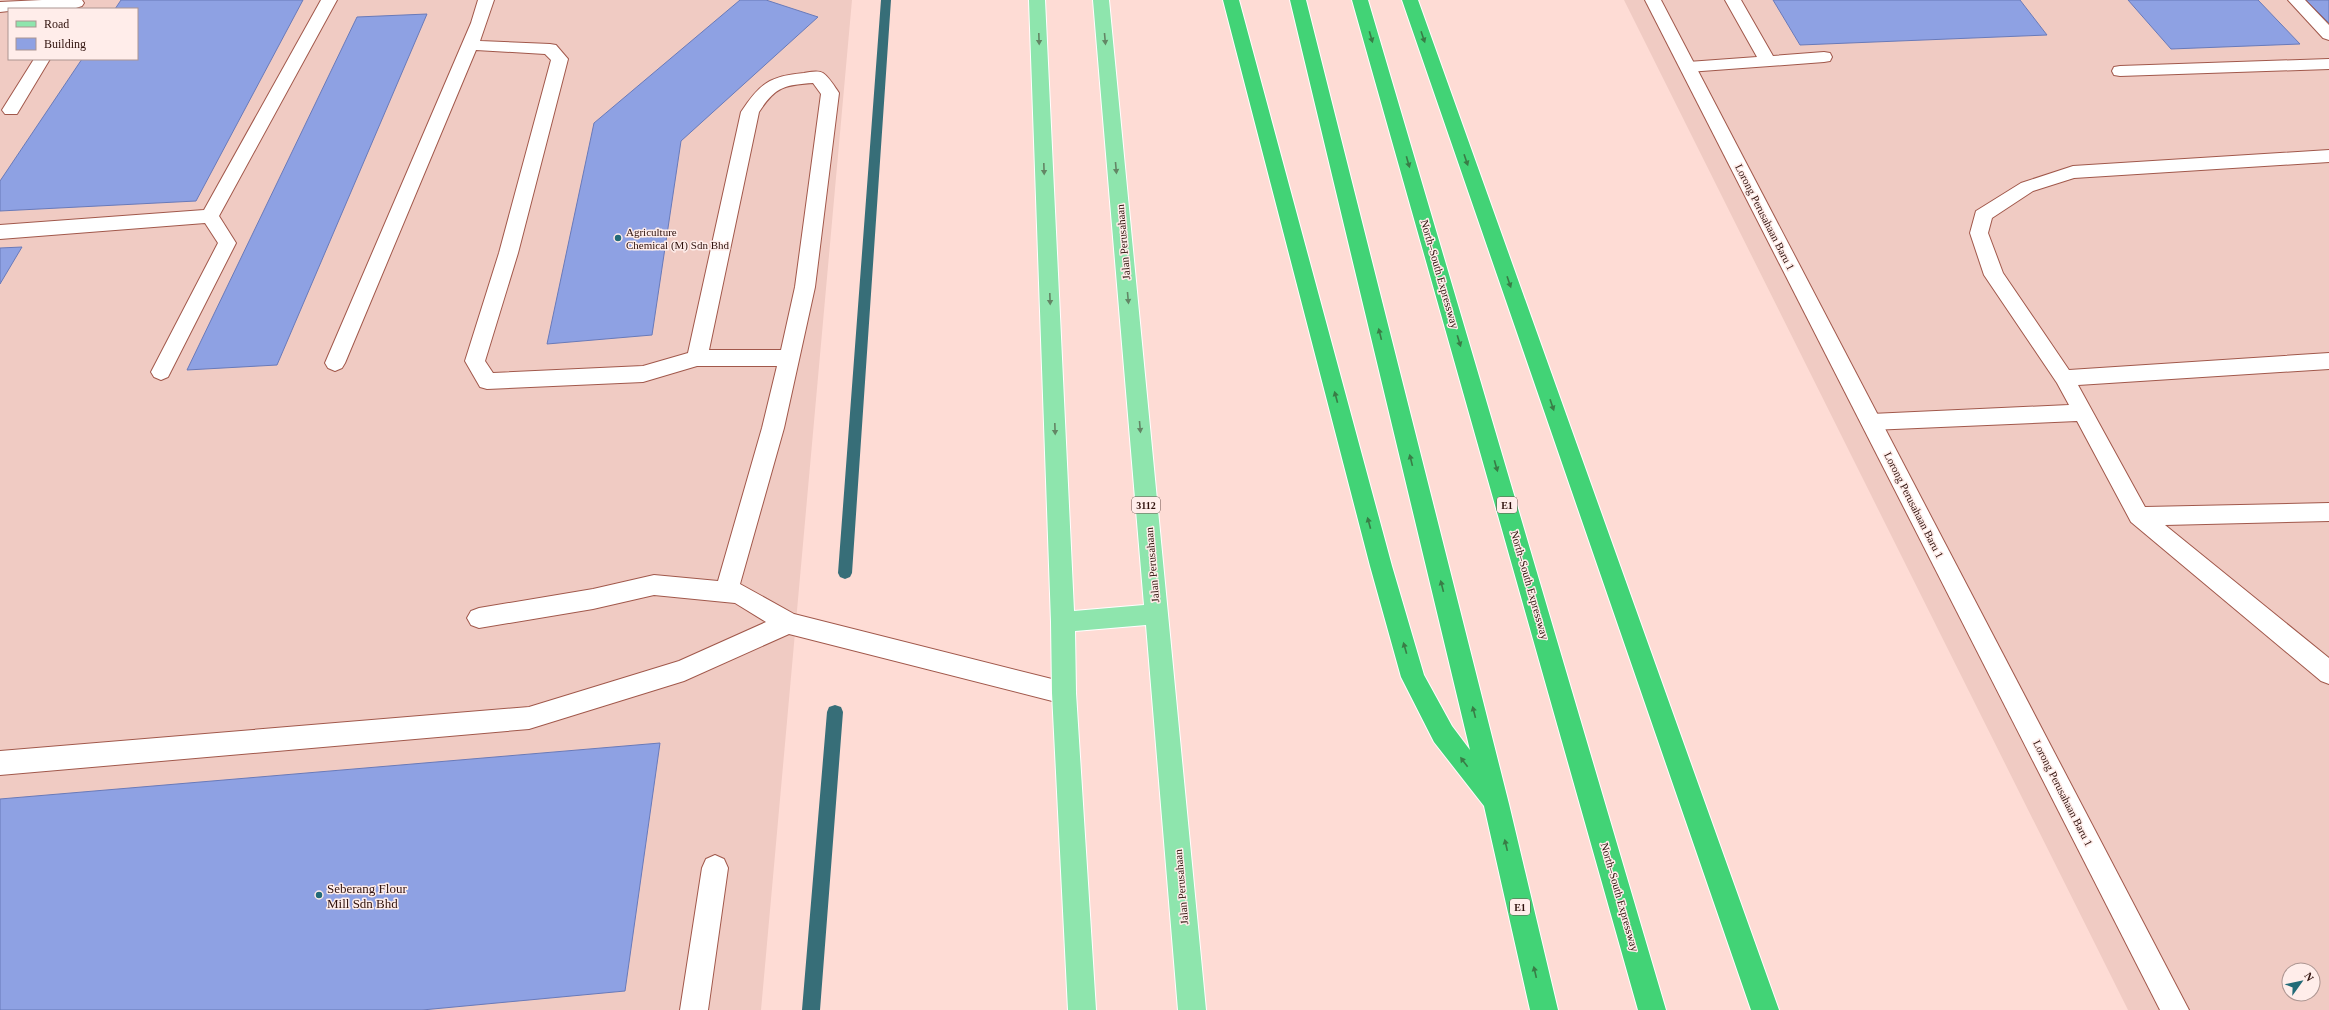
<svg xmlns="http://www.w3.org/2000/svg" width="2329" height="1010" viewBox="0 0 2329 1010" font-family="'Times New Roman',serif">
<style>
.built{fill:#f0cbc3;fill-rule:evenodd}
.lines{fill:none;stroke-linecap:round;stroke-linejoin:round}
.stream{fill:#376e78;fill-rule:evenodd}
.building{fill:#8ea1e3;stroke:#697ab9}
.service-casing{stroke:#a1584b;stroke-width:2}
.tertiary-casing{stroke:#a1584b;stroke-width:2}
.primary-casing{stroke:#fff;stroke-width:2}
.motorway-casing{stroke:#fff;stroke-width:2}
.service{fill:#fff;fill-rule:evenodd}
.tertiary{fill:#fff;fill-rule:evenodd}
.primary{fill:#8ee5ad;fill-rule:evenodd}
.motorway{fill:#42d376;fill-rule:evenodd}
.oneway{fill:#397c46}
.oneway2{fill:#638665}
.poi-dot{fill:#226a77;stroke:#ffedea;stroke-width:1.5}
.labels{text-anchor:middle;stroke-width:3;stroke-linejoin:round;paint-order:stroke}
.shield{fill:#ffedea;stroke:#6d534f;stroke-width:1}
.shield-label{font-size:10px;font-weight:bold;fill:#2f110c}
.street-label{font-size:11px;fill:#2f110c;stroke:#ffedea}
.poi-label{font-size:11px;fill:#2f110c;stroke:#ffedea;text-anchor:start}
.near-poi-label{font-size:13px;fill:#2f110c;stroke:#ffedea;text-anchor:start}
</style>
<rect width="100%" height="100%" fill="#fedcd5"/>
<path class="built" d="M0 0H852L761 1010H0ZM9 9H137V59H9Z
M1624 0H2329V1010H2128ZM2289 970H2313V994H2289Z"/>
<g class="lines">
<path class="stream" d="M881 0H891L852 573 850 577 845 579 840 577 838 573Z
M835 705 841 707 843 712 820 1010H802L827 712 829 707Z"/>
</g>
<path class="building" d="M121 0H303L196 201 0 211V181L82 59H137V9H115Z
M740 0H766L818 17 681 141 652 335 547 344 594 123Z
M1773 0H2020L2047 35 1800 45Z
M2128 0H2258L2300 44 2171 49Z
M2306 0H2329V23Z
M427 14 277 365 187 370 357 17Z
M22 247 0 284V248Z
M660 743 625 991 422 1010H0V799Z"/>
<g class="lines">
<g class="service-casing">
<path id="service" d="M42 0H82L84 3 82 6 76 8 9 9V11L0 12V2Z
M321 0H337L219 216 236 243 168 377 161 380 154 377 151 372 218 243 205 223 0 239V225L204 210Z
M478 0H494L480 41 550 44 556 45 568 59 518 253 485 361 493 373 643 366 688 353 741 112C760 83 770 76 804 73 810 72 818 70 823 73 829 77 835 87 839 93L815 287 784 428 740 584 794 614 1064 682 1073 685 1076 693 1073 701 1064 704 789 634 684 681 529 729 0 775V751L529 707 679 661 766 622 735 603 654 595 593 609 479 628 471 625 467 618 471 611 479 608 593 589 654 575 718 581 762 428 777 366H697L643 382 487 389 480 387 465 361 499 253 551 60 545 54 476 50 345 363 342 368 335 371 328 368 325 363 471 23ZM813 83 821 94 795 287 781 350H709L759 112C775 87 784 85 813 83Z
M1725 0H1741L1773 56 1824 52 1830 53 1832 57 1830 61 1824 62 1688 72 1682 71 1680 67 1682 63 1688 62 1757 57Z
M2288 0H2305L2329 25V40L2323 38Z
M34 59H50L17 114H5L2 110Z
M2329 59V69L2120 76 2114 75 2112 71 2114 67 2120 66Z
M2329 150V162L2074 178 2033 191 1992 218 1988 233 2003 273 2069 370 2329 353V369L2078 385 2145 507 2329 503V521L2165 525 2329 658V684L2321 681 2131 522 2077 421 1871 430 1864 428 1861 422 1864 416 1871 414 2069 405 2057 383 1984 275 1970 233 1976 211 2021 183 2073 166Z
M715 855 724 859 728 868 708 1010H680L702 868 706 859Z"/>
</g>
<g class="tertiary-casing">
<path id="tertiary" d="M1645 0H1661L2189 1010H2160Z"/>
</g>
<g class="primary-casing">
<path id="primary" d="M1029 0H1045L1074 611 1144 605 1093 0H1109L1206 1010H1178L1146 625 1075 631 1076 693 1096 1010H1068L1052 693 1051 622Z"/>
</g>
<g class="motorway-casing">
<path id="motorway" d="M1223 0H1239L1392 566 1424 675 1452 726 1470 750 1290 0H1306L1509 804 1558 1010H1530L1484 806 1434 742 1401 677 1370 566Z
M1352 0H1368L1666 1010H1638Z
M1402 0H1418L1779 1010H1751Z"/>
</g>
<use href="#service" class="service"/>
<use href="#tertiary" class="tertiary"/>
<use href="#primary" class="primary"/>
<use href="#motorway" class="motorway"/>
</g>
<defs><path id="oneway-solid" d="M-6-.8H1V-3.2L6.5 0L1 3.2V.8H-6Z"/></defs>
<g class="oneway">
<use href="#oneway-solid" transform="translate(1371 37) rotate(74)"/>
<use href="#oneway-solid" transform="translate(1423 37) rotate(71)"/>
<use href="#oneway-solid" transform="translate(1466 160) rotate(71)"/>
<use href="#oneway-solid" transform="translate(1408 162) rotate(74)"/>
<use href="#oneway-solid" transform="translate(1509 282) rotate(71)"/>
<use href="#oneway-solid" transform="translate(1380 334) rotate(-104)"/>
<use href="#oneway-solid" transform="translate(1459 341) rotate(73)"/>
<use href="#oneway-solid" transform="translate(1336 397) rotate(-105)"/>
<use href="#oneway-solid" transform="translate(1552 405) rotate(71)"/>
<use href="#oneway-solid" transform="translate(1411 460) rotate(-104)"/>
<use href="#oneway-solid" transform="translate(1496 466) rotate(74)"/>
<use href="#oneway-solid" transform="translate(1369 523) rotate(-105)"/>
<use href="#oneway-solid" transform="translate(1442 586) rotate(-104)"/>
<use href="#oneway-solid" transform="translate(1405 648) rotate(-106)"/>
<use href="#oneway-solid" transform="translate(1474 712) rotate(-104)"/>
<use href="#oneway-solid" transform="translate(1464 762) rotate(-127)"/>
<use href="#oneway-solid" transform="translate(1506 845) rotate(-103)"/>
<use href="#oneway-solid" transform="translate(1535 972) rotate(-103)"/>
</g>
<g class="oneway2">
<use href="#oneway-solid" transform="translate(1039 39) rotate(88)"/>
<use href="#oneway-solid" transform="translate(1105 39) rotate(85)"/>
<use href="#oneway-solid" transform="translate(1116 168) rotate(85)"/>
<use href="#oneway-solid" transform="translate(1044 169) rotate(88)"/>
<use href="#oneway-solid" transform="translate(1128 298) rotate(85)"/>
<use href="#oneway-solid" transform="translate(1050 299) rotate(88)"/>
<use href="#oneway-solid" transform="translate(1140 427) rotate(85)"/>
<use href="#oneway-solid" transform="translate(1055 429) rotate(88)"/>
</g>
<g class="poi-dot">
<circle cx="618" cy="238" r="4"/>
<circle cx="319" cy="895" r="4"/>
</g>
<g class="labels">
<g class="shield">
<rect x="1132" y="497" width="28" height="16" rx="3"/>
<rect x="1497" y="497" width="20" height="16" rx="3"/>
<rect x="1510" y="899" width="20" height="16" rx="3"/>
</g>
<g class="shield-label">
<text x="1146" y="509">3112</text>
<text x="1507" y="509">E1</text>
<text x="1520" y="911">E1</text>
</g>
<g class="street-label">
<text transform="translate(1765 217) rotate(63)" y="4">Lorong Perusahaan Baru 1</text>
<text transform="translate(1123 242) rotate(-95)" y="4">Jalan Perusahaan</text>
<text transform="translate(1440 274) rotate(74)" y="4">North–South Expressway</text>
<text transform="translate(1914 505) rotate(63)" y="4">Lorong Perusahaan Baru 1</text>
<text transform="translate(1152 565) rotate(-95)" y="4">Jalan Perusahaan</text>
<text transform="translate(1530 585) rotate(74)" y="4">North–South Expressway</text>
<text transform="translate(2063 793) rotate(63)" y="4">Lorong Perusahaan Baru 1</text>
<text transform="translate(1181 887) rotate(-95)" y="4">Jalan Perusahaan</text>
<text transform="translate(1620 897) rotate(74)" y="4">North–South Expressway</text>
</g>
<g class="poi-label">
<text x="626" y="236">Agriculture<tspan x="626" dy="13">Chemical (M) Sdn Bhd</tspan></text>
</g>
<g class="near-poi-label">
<text x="327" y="893">Seberang Flour<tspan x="327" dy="15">Mill Sdn Bhd</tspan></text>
</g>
</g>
<rect x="8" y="8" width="130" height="52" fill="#ffedea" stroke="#ac9591"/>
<rect x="16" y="21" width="20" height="6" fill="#8ee5ad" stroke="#ac9591"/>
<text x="44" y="28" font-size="12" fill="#2f110c">Road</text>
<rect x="16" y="38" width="20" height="12" fill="#8ea1e3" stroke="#ac9591"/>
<text x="44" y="48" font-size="12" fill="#2f110c">Building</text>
<g transform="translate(2301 982) rotate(57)"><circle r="19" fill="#ffedea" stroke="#ac9591"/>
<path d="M0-3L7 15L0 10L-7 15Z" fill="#226a77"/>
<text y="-6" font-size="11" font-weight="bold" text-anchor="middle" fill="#2f110c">N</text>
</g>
</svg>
